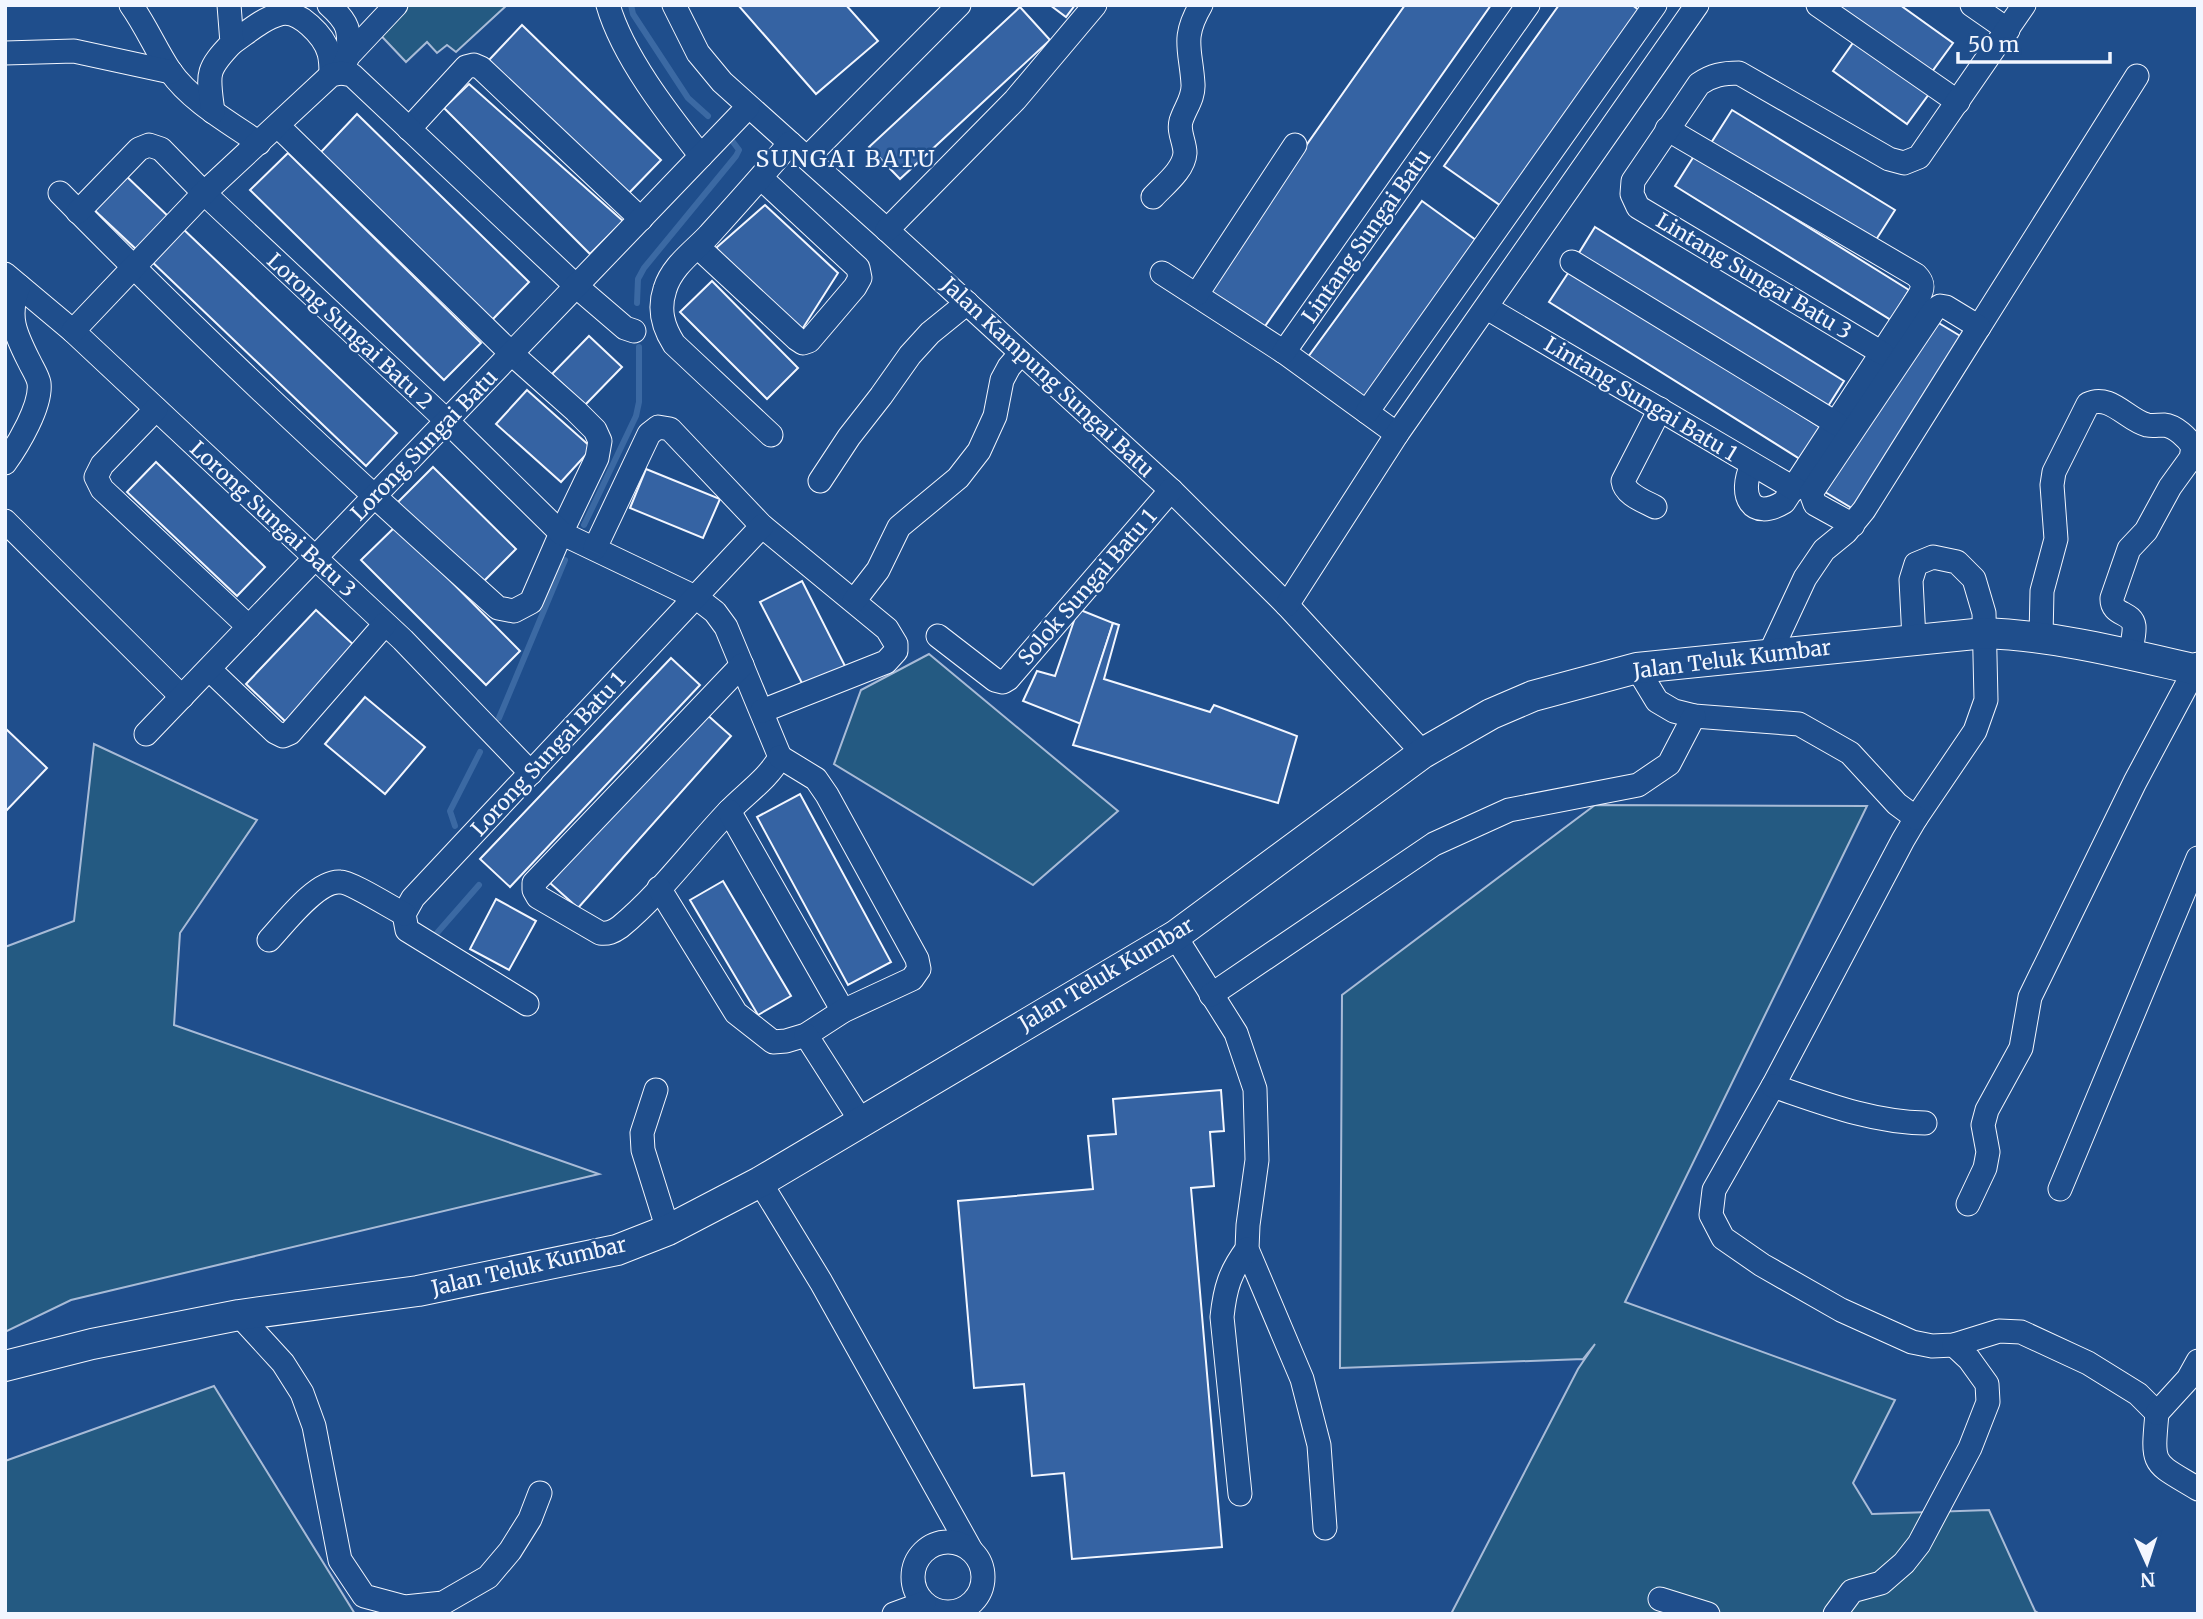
<svg xmlns="http://www.w3.org/2000/svg" width="2203" height="1619" font-family="Merriweather,serif">
	<style>
		.green { fill: #245a82; stroke: #a8bbd7; stroke-width: 2 }
		.lines { fill: none; stroke-linecap: round; stroke-linejoin: round }
		.stream { stroke: #3b69a3; stroke-width: 6 }
		.building { fill: #3563a3; stroke: #f2f6ff; stroke-width: 2 }
		.minor-casing { stroke: #f2f6ff; stroke-width: 25 }
		.major-casing { stroke: #f2f6ff; stroke-width: 32 }
		.minor { stroke: #1f4e8c; stroke-width: 23 }
		.major { stroke: #1f4e8c; stroke-width: 30 }
		.labels { text-anchor: middle; dominant-baseline: central; stroke-width: 5; stroke-linejoin: round; paint-order: stroke }
		.street-label { font-size: 21px; fill: #f2f6ff; stroke: #1f4e8c }
		.neighbourhood-label { font-size: 23px; letter-spacing: 2px; fill: #f2f6ff; stroke: #1f4e8c }
	</style>
	<rect width="100%" height="100%" fill="#1f4e8c"/>
	<g class="green">
		<polygon points="396,5 507,5 456,52 447,45 437,53 427,42 406,62 371,25"/>
		<polygon points="929,654 1118,811 1033,885 834,764 861,690"/>
		<polygon points="94,744 257,820 180,933 174,1025 599,1174 71,1300 5,1332 5,947 74,921"/>
		<polygon points="1595,805 1867,806 1625,1302 1895,1400 1853,1483 1872,1514 1989,1510 2035,1611 2040,1614 1451,1614 1578,1369 1595,1344 1583,1359 1340,1368 1342,995"/>
		<polygon points="214,1386 355,1614 5,1614 5,1461"/>
	</g>
	<g class="lines">
		<g class="stream">
			<polyline points="631,5 633,14 688,98 708,116"/>
			<polyline points="637,303 638,279 644,268 736,156 739,150 730,138"/>
			<polyline points="584,525 636,416 639,402 639,347"/>
			<polyline points="499,718 565,560"/>
			<polyline points="455,826 450,811 480,752"/>
			<polyline points="437,933 479,885"/>
		</g>
	</g>
	<g class="building">
		<polygon points="738,5 846,5 878,41 816,94"/>
		<polygon points="1050,5 1075,5 1066,17"/>
		<polygon points="1405,5 1491,5 1263,329 1205,289"/>
		<polygon points="1559,5 1632,5 1643,13 1504,208 1444,166"/>
		<polygon points="1837,5 1900,5 1953,43 1931,73"/>
		<polygon points="1020,7 1050,40 900,179 869,147"/>
		<polygon points="522,25 661,160 627,195 489,60"/>
		<polygon points="1855,40 1929,94 1907,124 1833,71"/>
		<polygon points="469,84 623,221 590,254 444,108"/>
		<polygon points="1732,110 1895,210 1874,243 1711,143"/>
		<polygon points="357,114 529,282 492,320 321,152"/>
		<polygon points="288,153 481,343 444,380 250,190"/>
		<polygon points="1694,156 1909,290 1891,320 1675,186"/>
		<polygon points="123,173 170,218 138,251 91,207"/>
		<polygon points="1422,201 1480,243 1367,399 1308,357"/>
		<polygon points="765,205 838,273 801,331 716,248"/>
		<polygon points="180,226 397,433 366,466 148,258"/>
		<polygon points="1595,227 1844,381 1825,411 1577,256"/>
		<polygon points="1570,270 1820,427 1800,459 1549,302"/>
		<polygon points="712,281 798,368 767,399 680,312"/>
		<polygon points="1932,319 1962,337 1855,510 1825,492"/>
		<polygon points="589,336 622,367 585,405 552,374"/>
		<polygon points="527,390 592,448 561,482 496,424"/>
		<polygon points="156,462 265,567 237,596 127,492"/>
		<polygon points="433,467 516,549 477,588 394,506"/>
		<polygon points="646,469 720,499 703,538 630,508"/>
		<polygon points="396,526 520,651 486,685 361,560"/>
		<polygon points="802,581 846,668 805,689 760,602"/>
		<polygon points="1078,609 1113,623 1081,724 1023,701 1037,671 1055,676"/>
		<polygon points="316,610 357,648 287,723 246,684"/>
		<polygon points="1113,623 1119,625 1104,679 1210,712 1214,705 1297,736 1278,803 1073,745"/>
		<polygon points="671,658 700,685 510,887 480,859"/>
		<polygon points="365,697 425,747 385,794 325,744"/>
		<polygon points="704,712 731,736 578,908 550,883"/>
		<polygon points="5,728 47,768 5,812"/>
		<polygon points="800,794 891,962 848,985 757,817"/>
		<polygon points="723,881 791,996 758,1015 690,900"/>
		<polygon points="496,899 536,921 509,970 470,949"/>
		<polygon points="1221,1090 1224,1131 1210,1132 1214,1186 1191,1188 1222,1547 1072,1559 1064,1473 1032,1476 1024,1384 974,1388 958,1201 1093,1189 1088,1136 1116,1134 1113,1099"/>
	</g>
	<g class="lines">
		<g class="minor-casing">
			<g id="minor">
				<path d="M131,5C146,26 156,50 170,71C192,102 229,122 259,143"/>
				<path d="M329,5C349,23 350,30 348,56"/>
				<path d="M608,5C623,57 668,114 701,156"/>
				<polyline points="674,5 698,53 722,82 887,230 1171,490 1287,605 1423,753"/>
				<polyline points="1818,5 1958,102"/>
				<polyline points="1972,5 2008,30"/>
				<path d="M232,43C247,33 262,19 280,14C299,9 324,36 329,53C331,60 331,68 331,75"/>
				<polyline points="5,53 74,51 171,72"/>
				<polyline points="341,73 348,56 396,5"/>
				<path d="M213,112C208,74 205,71 232,43L229,5"/>
				<polyline points="409,129 466,67 474,65 481,68 641,219"/>
				<path d="M1667,129L1916,275C1923,282 1924,287 1919,296L1784,502C1751,522 1738,495 1752,465"/>
				<polyline points="807,158 959,5"/>
				<path d="M60,193C201,337 348,474 498,608L514,611L531,602L561,533L597,458L600,441L595,430L576,411L512,354L278,126"/>
				<path d="M1153,197C1164,185 1184,170 1185,153C1185,142 1178,132 1181,121C1185,108 1194,98 1193,84C1191,49 1181,39 1201,5"/>
				<polyline points="78,212 139,149 149,145 161,149 204,193 447,421 561,533 697,598 715,612 726,627 780,757"/>
				<polyline points="887,230 1015,100 1095,5"/>
				<polyline points="698,247 797,339 803,343 809,341 855,287 860,278 858,268 761,178"/>
				<polyline points="1572,262 1837,424"/>
				<polyline points="1162,273 1284,352 1397,434"/>
				<polyline points="5,274 73,331 403,640 531,773"/>
				<polyline points="1197,294 1295,145"/>
				<polyline points="1487,308 1795,489"/>
				<polyline points="1979,327 2137,76"/>
				<polyline points="73,331 204,193 331,75 341,73 352,75 576,286 625,328 634,331"/>
				<polyline points="1284,352 1528,5"/>
				<path d="M1882,353L1638,207L1632,194L1633,181L1699,84C1712,75 1723,73 1739,73L1889,159L1904,163L1919,157L2024,5"/>
				<polyline points="156,409 102,465 96,477 102,489 249,627"/>
				<polyline points="1367,412 1655,5"/>
				<path d="M771,435L674,344C663,327 658,310 665,289C672,266 693,252 709,235C736,205 764,174 790,143"/>
				<path d="M5,463C18,445 42,405 39,383C38,377 33,369 30,363C16,335 6,317 19,286"/>
				<polyline points="820,481 849,437 881,396 910,355 930,333 967,303"/>
				<path d="M1655,507C1644,501 1625,495 1623,481L1660,409"/>
				<polyline points="5,521 182,697"/>
				<polyline points="595,548 649,434 658,427 670,429 762,526 887,629 896,644 896,651 886,662 762,711"/>
				<polyline points="854,601 878,570 899,527 958,478 979,451 995,416 1002,380 1009,367 1021,353"/>
				<polyline points="1287,605 1397,434 1697,5"/>
				<polyline points="938,636 995,680 1003,682 1008,679 1171,490"/>
				<path d="M2041,637L2042,591L2056,539L2052,485L2054,472L2088,404C2110,393 2127,420 2147,425C2153,426 2158,425 2164,425C2175,426 2188,438 2193,447L2191,458L2170,487L2146,531L2129,549L2112,598C2111,616 2132,611 2134,626C2135,635 2131,646 2130,655"/>
				<path d="M1914,639L1911,580L1916,564L1933,557L1957,562L1974,579L1984,613L1986,700L1975,731L1916,818L1903,840L1773,1086L1714,1190L1711,1215L1723,1238L1762,1265L1841,1310L1912,1342L1932,1346L1954,1345L1999,1331L2021,1332L2088,1363L2138,1394L2157,1413C2152,1468 2152,1461 2198,1489"/>
				<polyline points="1770,653 1805,578 1824,550 1846,532 1864,510 1979,327 1946,307 1940,306 1934,310 1811,493 1815,504 1853,525"/>
				<path d="M742,665L534,883V890L538,897L600,933C608,934 613,932 620,927C660,894 692,850 728,812C745,794 768,779 780,757"/>
				<polyline points="1637,668 1657,701 1674,711 1694,716 1799,724 1850,753 1897,804 1916,818"/>
				<polyline points="209,669 275,732 283,736 290,733 385,624"/>
				<polyline points="146,734 748,107"/>
				<polyline points="729,811 843,1011"/>
				<polyline points="659,888 736,1013 773,1042 786,1041 806,1035 843,1011 912,979 919,969 917,959 827,795 816,779 780,757"/>
				<polyline points="404,914 413,898 762,526"/>
				<polyline points="404,914 407,930 527,1004"/>
				<polyline points="1175,936 1236,1033 1255,1089 1257,1160 1248,1225 1247,1249 1302,1379 1319,1445 1325,1528"/>
				<path d="M269,940C284,924 317,880 340,882C351,882 392,908 404,914"/>
				<polyline points="1211,995 1434,844 1509,810 1638,785 1669,764 1694,716"/>
				<polyline points="806,1035 861,1121"/>
				<path d="M1773,1086C1823,1103 1871,1122 1925,1123"/>
				<polyline points="656,1090 642,1133 643,1150 668,1230"/>
				<polyline points="760,1182 821,1282 971,1550"/>
				<polyline points="2060,1189 2198,858"/>
				<polyline points="1968,1204 1985,1168 1988,1152 1983,1125 1987,1110 2021,1048 2030,997 2135,782 2198,664"/>
				<polyline points="239,1315 283,1363 302,1393 314,1426 340,1560 364,1596 405,1607 443,1603 488,1577 510,1551 530,1519 540,1493"/>
				<polyline points="2157,1413 2188,1379 2198,1361"/>
				<path d="M1240,1494L1222,1317C1225,1288 1230,1272 1247,1249"/>
				<circle cx="948" cy="1577" r="35"/>
				<polyline points="1660,1599 1708,1614"/>
				<polyline points="894,1614 924,1603"/>
				<polyline points="1835,1614 1852,1591 1881,1583 1904,1563 1919,1544 1970,1448 1988,1402 1987,1384 1969,1359 1954,1345"/>
			</g>
		</g>
		<g class="major-casing">
			<path id="major" d="M5,1366L92,1344L239,1315L418,1291L617,1250L668,1230L760,1182L1175,936L1423,753L1491,714L1533,696L1637,668L1985,633C2058,636 2127,654 2198,670"/>
		</g>
		<use href="#minor" class="minor"/>
		<use href="#major" class="major"/>
	</g>
	<g class="labels">
		<g class="street-label">
			<text transform="translate(1366 236) rotate(-55)">Lintang Sungai Batu</text>
			<text transform="translate(1754 276) rotate(31)">Lintang Sungai Batu 3</text>
			<text transform="translate(350 331) rotate(43)">Lorong Sungai Batu 2</text>
			<text transform="translate(1048 377) rotate(43)">Jalan Kampung Sungai Batu</text>
			<text transform="translate(1641 399) rotate(31)">Lintang Sungai Batu 1</text>
			<text transform="translate(424 445) rotate(-46)">Lorong Sungai Batu</text>
			<text transform="translate(273 519) rotate(43)">Lorong Sungai Batu 3</text>
			<text transform="translate(1087 587) rotate(-49)">Solok Sungai Batu 1</text>
			<text transform="translate(1732 659) rotate(-7)">Jalan Teluk Kumbar</text>
			<text transform="translate(548 754) rotate(-47)">Lorong Sungai Batu 1</text>
			<text transform="translate(1106 974) rotate(-31)">Jalan Teluk Kumbar</text>
			<text transform="translate(529 1266) rotate(-13)">Jalan Teluk Kumbar</text>
		</g>
		<g class="neighbourhood-label">
			<text x="846" y="158">SUNGAI BATU</text>
		</g>
	</g>
	<rect width="2203" height="1619" fill="none" stroke="#f2f6ff" stroke-width="14"/>
	<g transform="translate(2147 1563) rotate(177)" stroke="#1f4e8c" stroke-width="5" paint-order="stroke">
	<path d="M0-5L12 26L0 18L-12 26Z" fill="#f2f6ff"/>
	<text y="-10" font-size="19" font-weight="bold" text-anchor="middle" fill="#f2f6ff">N</text>
	</g>
	<path d="M1958 52v10h152v-10" fill="none" stroke="#f2f6ff" stroke-width="3.5"/>
	<text x="1968" y="52" font-size="21" fill="#f2f6ff" stroke="#1f4e8c" stroke-width="5" paint-order="stroke">50 m</text>
</svg>
